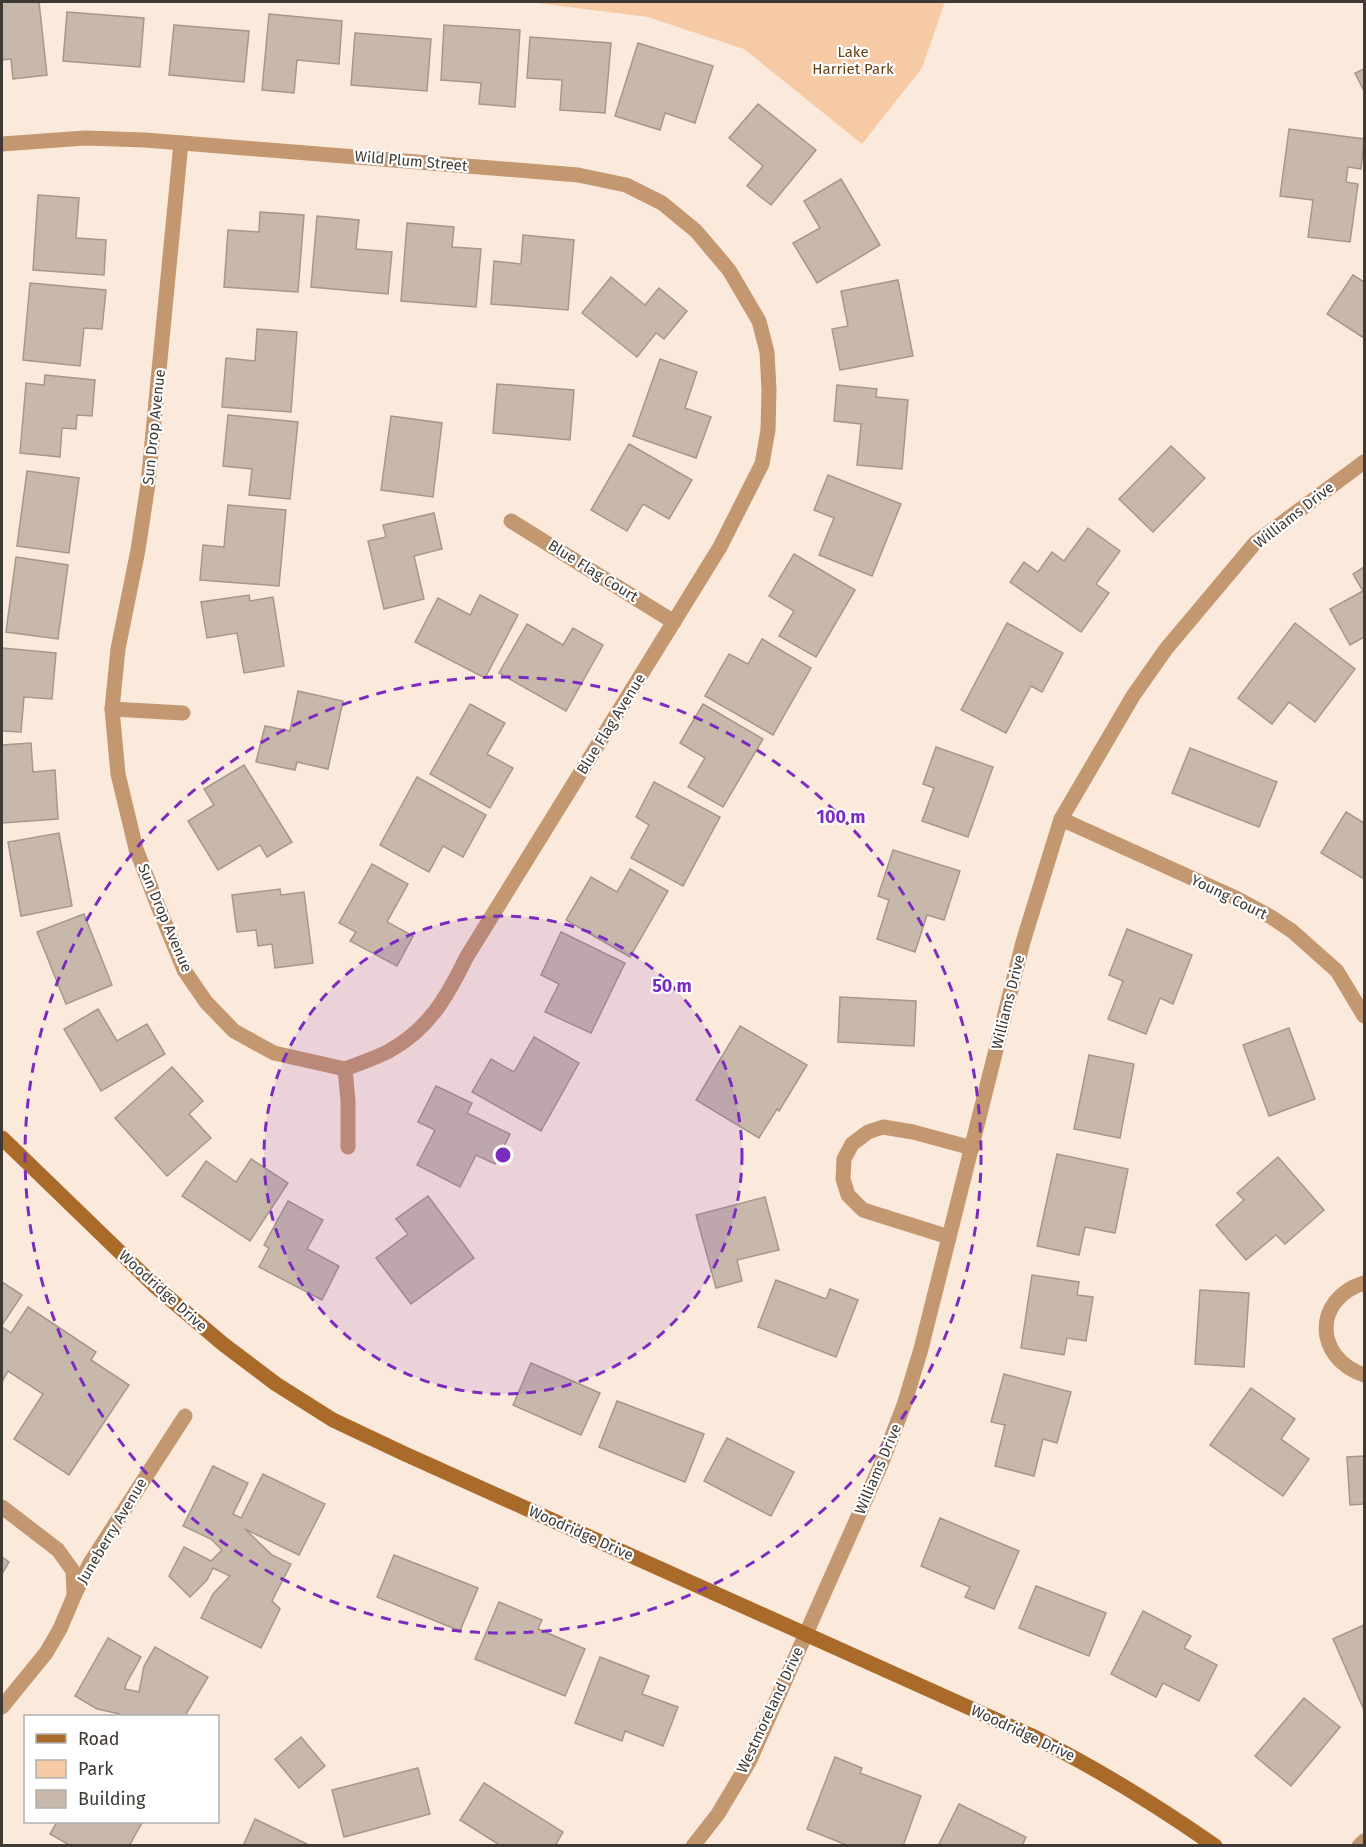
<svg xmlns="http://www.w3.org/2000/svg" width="1366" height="1847" font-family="'Fira Sans',sans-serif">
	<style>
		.green { fill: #f5caa5 }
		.building { fill: #c8b8ab; stroke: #a6978a; stroke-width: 1.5 }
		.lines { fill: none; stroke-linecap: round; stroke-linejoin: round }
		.lane { stroke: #c39770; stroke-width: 15 }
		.street { stroke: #c39770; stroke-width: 15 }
		.secondary { stroke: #aa6b2a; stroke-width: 15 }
		.ring { fill: none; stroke: #7b2cbf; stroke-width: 3; stroke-dasharray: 10 8 }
		.labels { text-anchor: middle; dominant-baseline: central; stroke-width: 4.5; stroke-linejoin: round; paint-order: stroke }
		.park-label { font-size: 15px; fill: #693f13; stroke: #fff }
		.street-label { font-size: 15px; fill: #3f3933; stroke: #fff }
		.centre { fill: #7b2cbf; stroke: #fff; stroke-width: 3 }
		.ring-label { font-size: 18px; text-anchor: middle; font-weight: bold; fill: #7b2cbf; stroke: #fff; stroke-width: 4.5; stroke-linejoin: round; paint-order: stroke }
	</style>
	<rect width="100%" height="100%" fill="#fbeadc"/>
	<polygon class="green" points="529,2 945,2 922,68 862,144 744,49 648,17"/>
	<g class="building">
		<polygon points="2,2 39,2 47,75 13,79 11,59 2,60"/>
		<polygon points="67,12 144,18 140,67 63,61"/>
		<polygon points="269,14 342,21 339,64 297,60 294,93 262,90"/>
		<polygon points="174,25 249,31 244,82 169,75"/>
		<polygon points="444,25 520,30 515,107 479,104 481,83 441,80"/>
		<polygon points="355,33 431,39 427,91 351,85"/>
		<polygon points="530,37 611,43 605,113 560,110 562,80 527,78"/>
		<polygon points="638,43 713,66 695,123 665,113 660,130 615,116"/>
		<polygon points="1364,69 1364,91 1355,73"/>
		<polygon points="758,104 816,150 771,205 747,186 763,166 729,138"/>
		<polygon points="1289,129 1364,139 1361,169 1348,167 1346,182 1358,184 1350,242 1308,237 1313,200 1280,196"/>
		<polygon points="841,179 880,245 817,283 793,243 820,228 804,201"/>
		<polygon points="38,195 79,198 76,238 106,240 104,275 33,270"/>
		<polygon points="260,212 304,215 298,292 224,287 228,230 259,232"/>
		<polygon points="317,216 359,220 356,249 392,252 388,294 311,287"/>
		<polygon points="407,223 454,227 452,247 481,249 476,307 401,301"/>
		<polygon points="523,235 574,240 568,310 491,304 494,261 521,264"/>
		<polygon points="1353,275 1364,282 1364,338 1327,314"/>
		<polygon points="611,277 645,305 659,288 687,311 664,339 656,333 637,357 582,313"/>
		<polygon points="898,280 913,356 840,370 832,329 848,326 841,291"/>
		<polygon points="30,283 106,290 102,329 84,328 80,366 23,360"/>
		<polygon points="257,329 297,332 291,412 222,407 226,358 255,361"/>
		<polygon points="660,359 697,372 685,408 711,417 696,458 633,436"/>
		<polygon points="45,375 95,380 92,416 77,415 76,429 62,428 60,457 20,453 26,383 44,385"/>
		<polygon points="497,384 574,390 570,440 493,433"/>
		<polygon points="837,385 877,389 876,397 908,400 902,469 857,465 861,424 834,421"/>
		<polygon points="228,415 298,422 290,499 249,495 252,469 223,466"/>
		<polygon points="391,416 442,423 433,497 381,490"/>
		<polygon points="629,444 692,480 669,519 643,504 627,531 591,510"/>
		<polygon points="1171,446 1205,478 1153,532 1119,499"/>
		<polygon points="27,471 79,478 69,553 17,546"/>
		<polygon points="828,475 901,504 872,576 819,555 834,518 814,510"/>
		<polygon points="228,505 286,510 279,586 200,580 203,545 224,547"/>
		<polygon points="434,513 442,549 414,556 424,599 384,609 368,541 386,537 383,525"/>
		<polygon points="1088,528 1120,551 1096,584 1109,593 1081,632 1010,582 1024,562 1038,572 1052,552 1064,561"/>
		<polygon points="794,554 855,590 816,657 779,636 794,611 769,596"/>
		<polygon points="16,557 68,565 58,639 6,632"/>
		<polygon points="1364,567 1364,637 1350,645 1330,609 1363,591 1353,574"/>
		<polygon points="249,595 250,601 273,597 284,666 244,673 237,633 207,638 201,602"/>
		<polygon points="480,595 518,615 485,678 415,642 438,598 470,615"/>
		<polygon points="1007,623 1063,653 1042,692 1031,686 1006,733 961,710"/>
		<polygon points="1295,623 1355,669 1315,722 1289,702 1272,724 1238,698"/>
		<polygon points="527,624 563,645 573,628 603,645 566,711 499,673"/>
		<polygon points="762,639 811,668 773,735 705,696 729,654 748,664"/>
		<polygon points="2,648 56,653 52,699 24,697 21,732 2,731"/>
		<polygon points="298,691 343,701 328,769 297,762 295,770 256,762 265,726 290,731"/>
		<polygon points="470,704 505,723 487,754 513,768 490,808 430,774"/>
		<polygon points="703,704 763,739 723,807 688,787 705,758 680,743"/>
		<polygon points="31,743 33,772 55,770 58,819 2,823 2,745"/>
		<polygon points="936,747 993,767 968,837 922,821 934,788 923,784"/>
		<polygon points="1190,748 1277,782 1259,827 1172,793"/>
		<polygon points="244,765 292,842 267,857 260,845 218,870 188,821 214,805 204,789"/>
		<polygon points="417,777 486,815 463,857 443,846 429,872 380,845"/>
		<polygon points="654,782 720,817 683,886 631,858 649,825 636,817"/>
		<polygon points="1346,812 1364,823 1364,879 1321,853"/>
		<polygon points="59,833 72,906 21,916 8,842"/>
		<polygon points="893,850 960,871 944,920 927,915 915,952 877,939 889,900 878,896"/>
		<polygon points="372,864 408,884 387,922 413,936 397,966 350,941 356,932 339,923"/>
		<polygon points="630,869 668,891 630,957 566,920 591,877 617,892"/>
		<polygon points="280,889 281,895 304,892 313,963 275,968 272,944 258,946 256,930 237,932 232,895"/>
		<polygon points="84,914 112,985 66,1004 37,932"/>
		<polygon points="1127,929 1192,955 1173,1004 1160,998 1146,1034 1108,1019 1123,981 1109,975"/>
		<polygon points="561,932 625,963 591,1033 545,1012 559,984 541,975"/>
		<polygon points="840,997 916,1001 914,1046 838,1042"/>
		<polygon points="98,1009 117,1041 147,1024 165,1054 101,1091 64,1029"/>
		<polygon points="740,1026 807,1065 779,1111 777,1109 759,1138 696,1100"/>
		<polygon points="1289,1028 1315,1099 1269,1116 1243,1045"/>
		<polygon points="534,1037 579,1063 541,1131 472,1092 491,1059 514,1072"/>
		<polygon points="1089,1055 1134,1064 1120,1138 1074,1129"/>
		<polygon points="172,1067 203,1101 189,1114 211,1138 167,1176 115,1118"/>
		<polygon points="436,1086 472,1103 467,1113 510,1134 495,1164 476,1155 460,1187 417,1165 435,1130 418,1122"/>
		<polygon points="1057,1154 1128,1169 1115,1233 1085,1227 1079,1255 1037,1246"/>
		<polygon points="1278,1157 1324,1210 1285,1244 1276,1235 1246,1260 1216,1225 1244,1200 1237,1193"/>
		<polygon points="251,1159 288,1183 250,1241 182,1196 206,1161 236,1182"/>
		<polygon points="428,1196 474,1258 411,1304 376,1258 408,1234 396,1219"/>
		<polygon points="765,1197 779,1250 737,1260 742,1281 716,1288 696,1215"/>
		<polygon points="288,1201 323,1220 307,1249 339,1266 322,1300 259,1267 269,1248 264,1245"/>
		<polygon points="1032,1275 1079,1282 1077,1295 1093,1297 1086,1341 1067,1338 1064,1355 1021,1348"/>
		<polygon points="776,1280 826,1299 830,1289 858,1300 836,1357 758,1327"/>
		<polygon points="2,1282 22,1295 2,1325"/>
		<polygon points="1200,1290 1249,1293 1244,1367 1195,1364"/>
		<polygon points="28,1307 96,1352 91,1360 129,1385 69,1475 14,1439 43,1394 8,1371 2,1382 2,1327 11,1333"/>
		<polygon points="531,1363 600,1393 581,1435 513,1405"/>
		<polygon points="1004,1374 1071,1392 1057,1443 1043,1439 1034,1476 995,1466 1005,1425 991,1422"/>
		<polygon points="1251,1388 1295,1419 1281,1439 1309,1459 1283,1496 1210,1445"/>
		<polygon points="617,1401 704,1434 685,1482 599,1447"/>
		<polygon points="727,1438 794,1472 771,1516 704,1481"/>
		<polygon points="1364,1456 1364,1504 1350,1505 1347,1457"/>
		<polygon points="213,1466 248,1483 233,1514 241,1518 263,1474 325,1504 299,1555 245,1529 272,1555 291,1564 272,1601 280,1609 261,1648 201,1618 213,1594 230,1576 213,1568 207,1580 190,1597 169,1576 184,1547 211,1561 222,1550 211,1539 183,1526"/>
		<polygon points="940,1518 1019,1551 994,1609 965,1597 970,1587 921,1566"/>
		<polygon points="394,1555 478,1588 460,1631 377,1597"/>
		<polygon points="2,1557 9,1562 2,1574"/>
		<polygon points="1036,1586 1106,1613 1089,1656 1019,1628"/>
		<polygon points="499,1602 542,1620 538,1629 585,1649 565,1696 475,1659"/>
		<polygon points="1143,1611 1191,1636 1184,1648 1217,1665 1199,1701 1163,1683 1156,1697 1111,1674"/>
		<polygon points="1364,1625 1364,1710 1333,1639"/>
		<polygon points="108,1638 141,1657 126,1684 125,1689 139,1692 144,1666 155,1647 208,1677 185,1716 118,1716 120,1714 97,1709 75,1696"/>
		<polygon points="600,1657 649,1676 642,1694 678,1707 663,1746 625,1731 622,1741 575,1723"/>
		<polygon points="1304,1698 1340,1727 1291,1786 1255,1756"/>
		<polygon points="301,1737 325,1766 299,1788 275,1759"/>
		<polygon points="835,1757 862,1768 860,1773 921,1796 903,1846 849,1846 807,1829"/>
		<polygon points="418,1768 430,1814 344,1837 332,1790"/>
		<polygon points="484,1783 563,1832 555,1846 501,1846 460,1820"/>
		<polygon points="959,1804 1026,1837 1022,1846 938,1846"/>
		<polygon points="255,1819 311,1846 243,1846"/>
		<polygon points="57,1822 139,1822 142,1823 129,1846 71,1846 50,1834"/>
	</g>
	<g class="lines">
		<polyline class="lane" points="949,1237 863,1210 848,1195 843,1179 844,1159 852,1144 868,1132 883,1127 913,1132 972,1148"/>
		<g class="street">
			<polyline points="181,143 148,484 138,550 118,649 112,709 118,774 136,849 158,906 184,970 206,1002 234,1031 274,1053 345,1069"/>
			<path d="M2,144L85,138L145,140L578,175L626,185L662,203L696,231L729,270L759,321L767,352L769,390L768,430L762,464L720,547L466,958C447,997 429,1029 389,1051C376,1058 360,1063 345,1069"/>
			<polyline points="511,521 674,622"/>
			<polyline points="112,709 183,713"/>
			<polyline points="1061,819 1236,898 1271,917 1292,931 1337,971 1364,1016"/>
			<polyline points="345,1069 348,1101 348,1147"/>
			<path d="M1364,1283C1313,1299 1314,1358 1364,1375"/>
			<polyline points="2,1507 58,1550 73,1571 74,1593"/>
			<polyline points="2,1707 46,1653 60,1629 74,1596 90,1563 185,1416"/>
			<polyline points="693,1846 718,1814 749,1762 880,1467 904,1405 921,1349 1023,942 1061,819 1133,696 1166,649 1255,543 1364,462"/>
			<polyline points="1359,1846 1364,1841"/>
		</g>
		<path class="secondary" d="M2,1138L156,1287L223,1344L276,1384L333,1420L405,1454L1030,1735C1095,1767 1155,1804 1215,1846"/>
	</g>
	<circle cx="503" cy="1155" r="239" fill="#7b2cbf" fill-opacity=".12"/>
	<g class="ring">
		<circle cx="503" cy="1155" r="239"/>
		<circle cx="503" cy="1155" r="478"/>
	</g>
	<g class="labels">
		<g class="park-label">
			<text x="853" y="52">Lake<tspan x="853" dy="17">Harriet Park</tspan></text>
		</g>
		<g class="street-label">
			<text transform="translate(411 161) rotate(5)">Wild Plum Street</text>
			<text transform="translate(154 427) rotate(-84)">Sun Drop Avenue</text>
			<text transform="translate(1294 515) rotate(-38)">Williams Drive</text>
			<text transform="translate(593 571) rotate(32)">Blue Flag Court</text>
			<text transform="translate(611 724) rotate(-58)">Blue Flag Avenue</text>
			<text transform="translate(1229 897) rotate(26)">Young Court</text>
			<text transform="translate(165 918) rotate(67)">Sun Drop Avenue</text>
			<text transform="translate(1008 1002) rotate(-76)">Williams Drive</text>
			<text transform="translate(163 1291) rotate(42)">Woodridge Drive</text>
			<text transform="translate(878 1469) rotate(-67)">Williams Drive</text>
			<text transform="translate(112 1531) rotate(-59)">Juneberry Avenue</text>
			<text transform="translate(581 1533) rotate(24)">Woodridge Drive</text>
			<text transform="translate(770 1710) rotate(-65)">Westmoreland Drive</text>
			<text transform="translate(1023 1733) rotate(25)">Woodridge Drive</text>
		</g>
	</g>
	<circle cx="503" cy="1155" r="9" class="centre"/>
	<g class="ring-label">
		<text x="841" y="823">100 m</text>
		<text x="672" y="992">50 m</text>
	</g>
	<rect width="1366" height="1847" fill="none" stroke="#3f3933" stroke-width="6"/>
	<rect x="24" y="1715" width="195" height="108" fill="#ffffff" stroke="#b2b0ad" stroke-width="1.5"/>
	<rect x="36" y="1734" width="30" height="9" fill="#aa6b2a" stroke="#b2b0ad" stroke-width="1.5"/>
	<text x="78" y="1745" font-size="18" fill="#3f3933">Road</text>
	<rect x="36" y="1760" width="30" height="18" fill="#f5caa5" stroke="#b2b0ad" stroke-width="1.5"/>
	<text x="78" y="1775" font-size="18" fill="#3f3933">Park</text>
	<rect x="36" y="1790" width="30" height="18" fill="#c8b8ab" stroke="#b2b0ad" stroke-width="1.5"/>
	<text x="78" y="1805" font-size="18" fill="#3f3933">Building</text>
</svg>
